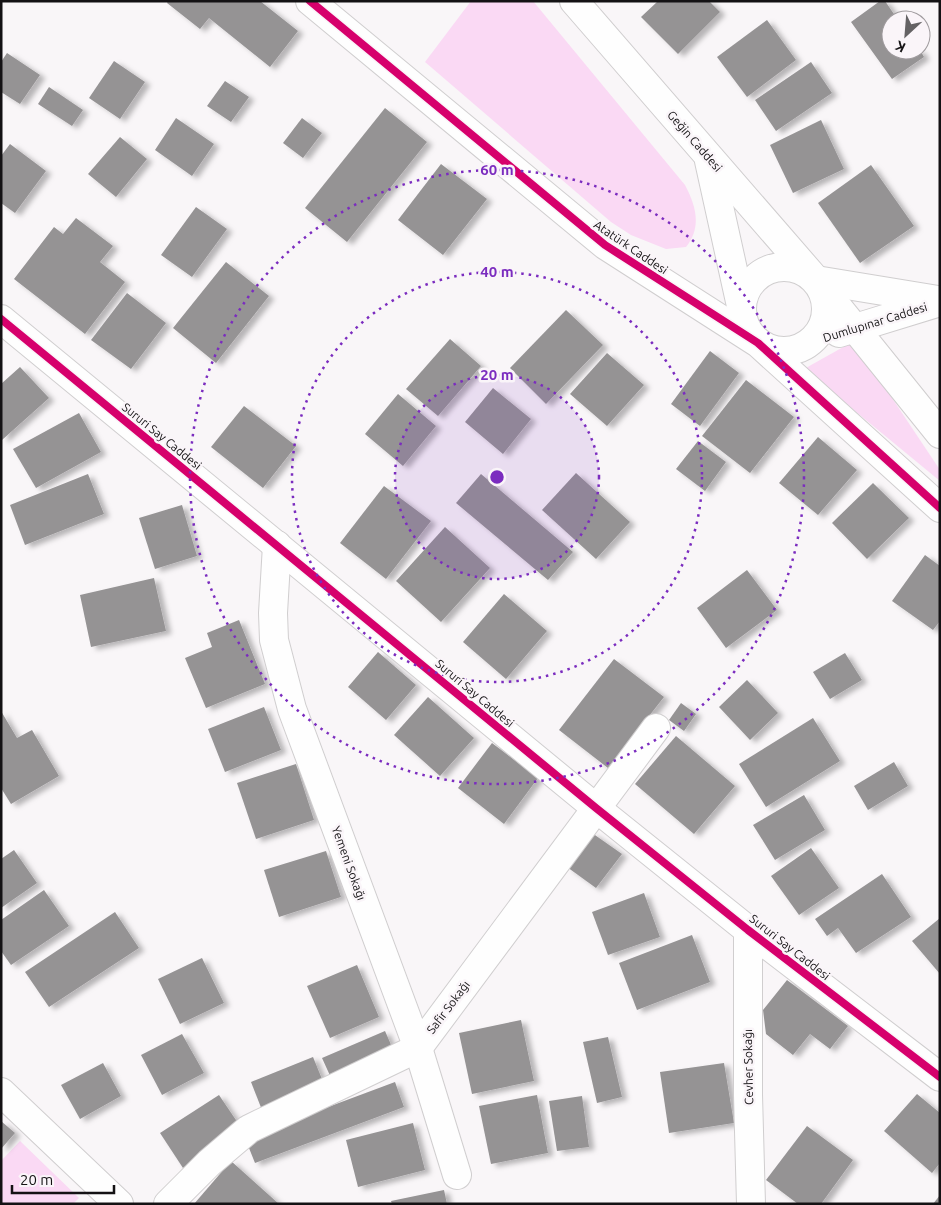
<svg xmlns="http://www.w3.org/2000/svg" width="941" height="1205" font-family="Ubuntu,sans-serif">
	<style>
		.green { fill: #fad9f4 }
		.building { fill: #959394; filter: url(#shadow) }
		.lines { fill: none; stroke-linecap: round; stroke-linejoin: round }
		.minor-casing { stroke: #d0cecf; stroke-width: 30 }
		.tertiary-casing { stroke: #d0cecf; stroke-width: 30 }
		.minor { stroke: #fefefe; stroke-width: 28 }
		.tertiary { stroke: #fefefe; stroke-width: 28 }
		.cycleway-casing { stroke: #faf5f9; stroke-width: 11 }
		.cycleway { stroke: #d6006c; stroke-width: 8 }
		.ring { fill: none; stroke: #7b2cbf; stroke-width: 2.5; stroke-dasharray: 2.5 5 }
		.labels { text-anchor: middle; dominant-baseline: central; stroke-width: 5; stroke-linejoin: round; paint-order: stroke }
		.street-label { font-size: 12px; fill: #141214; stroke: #faf5f9 }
		.centre { fill: #7b2cbf; stroke: #faf5f9; stroke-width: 2.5 }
		.ring-label { font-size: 15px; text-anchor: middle; font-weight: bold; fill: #7b2cbf; stroke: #faf5f9; stroke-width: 5; stroke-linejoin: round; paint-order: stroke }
	</style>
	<defs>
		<filter id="shadow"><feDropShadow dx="5.5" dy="3" stdDeviation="2.5" flood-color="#0004"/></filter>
	</defs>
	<rect width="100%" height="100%" fill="#f9f6f8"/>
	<g class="green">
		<path d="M471,1H533L685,185C696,206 702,227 686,247L666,249L631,235L611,222L425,62Z"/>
		<polygon points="854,341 940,470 940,481 804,369"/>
		<polygon points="20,1141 79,1198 73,1204 1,1204 1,1161"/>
	</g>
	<g class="building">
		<polygon points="168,1 260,1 298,31 270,67 209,18 200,29 167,3"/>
		<polygon points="658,1 709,1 720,12 678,54 641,17"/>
		<polygon points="880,1 885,1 898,20 891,20 891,50 920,50 924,57 892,79 851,22"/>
		<polygon points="767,20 796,60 747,97 717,57"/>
		<polygon points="7,53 40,75 20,104 1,92 1,62"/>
		<polygon points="114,61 145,82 120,119 89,98"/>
		<polygon points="811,62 832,93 776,131 755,100"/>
		<polygon points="225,81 249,97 231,122 207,106"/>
		<polygon points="49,87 83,110 72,126 38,104"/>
		<polygon points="385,108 427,142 347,242 305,208"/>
		<polygon points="176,118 214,144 192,176 155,150"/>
		<polygon points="302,118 322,133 303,158 283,143"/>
		<polygon points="821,120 844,169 793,193 770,145"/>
		<polygon points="120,137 147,159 116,197 88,174"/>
		<polygon points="10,144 46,171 15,213 1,203 1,156"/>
		<polygon points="441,164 487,199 443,255 398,220"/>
		<polygon points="871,165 914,226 860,263 818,203"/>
		<polygon points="196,207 227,229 192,277 161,255"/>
		<polygon points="76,218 113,246 100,262 125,282 85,334 14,279 54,227 63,234"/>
		<polygon points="226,262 269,296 216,363 173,328"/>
		<polygon points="127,293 166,323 131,369 91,340"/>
		<polygon points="566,310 603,345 546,404 510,368"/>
		<polygon points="450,339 481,366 438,416 406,389"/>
		<polygon points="710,351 739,373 700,426 671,404"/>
		<polygon points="607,353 644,385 607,426 570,394"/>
		<polygon points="20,367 49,398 2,440 1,384"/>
		<polygon points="746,380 794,417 750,473 702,436"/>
		<polygon points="493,388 531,419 503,454 465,422"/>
		<polygon points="398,394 436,426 403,466 365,434"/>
		<polygon points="244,406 296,446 263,488 211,447"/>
		<polygon points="79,413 101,452 36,488 13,449"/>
		<polygon points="818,437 857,470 818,515 779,483"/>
		<polygon points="698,441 726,462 705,491 676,469"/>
		<polygon points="576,473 630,522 596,559 542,510"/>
		<polygon points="88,474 104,514 25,545 10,505"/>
		<polygon points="481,474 573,552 548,580 456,503"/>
		<polygon points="873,483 909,518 867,559 832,523"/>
		<polygon points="384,486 431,521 386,579 340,543"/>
		<polygon points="182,505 197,556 155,569 139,518"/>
		<polygon points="445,527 490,568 441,622 396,581"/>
		<polygon points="925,555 940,566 940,621 933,630 892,601"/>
		<polygon points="747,570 777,610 726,648 697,608"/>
		<polygon points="154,578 166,631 91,647 80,595"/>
		<polygon points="504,594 547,631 506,679 463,642"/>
		<polygon points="239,620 265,684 206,708 185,658 212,647 207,633"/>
		<polygon points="378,652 416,685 386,720 348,687"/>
		<polygon points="845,653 862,680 830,699 813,672"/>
		<polygon points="614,659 664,697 608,768 559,730"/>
		<polygon points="747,680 778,713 750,740 719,707"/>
		<polygon points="428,697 474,738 440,776 394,735"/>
		<polygon points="681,703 696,714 684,731 669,720"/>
		<polygon points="264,707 281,750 225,772 208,729"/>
		<polygon points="1,711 17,738 32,730 59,776 11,804 1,788"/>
		<polygon points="813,718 840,761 766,807 739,764"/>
		<polygon points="676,736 735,786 694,834 635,784"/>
		<polygon points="492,743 538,778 504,824 458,788"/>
		<polygon points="894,762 908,786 868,810 854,786"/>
		<polygon points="296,764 314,820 256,839 237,783"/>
		<polygon points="804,795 825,830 775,860 753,825"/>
		<polygon points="592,833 622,854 596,888 567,867"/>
		<polygon points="811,848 839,888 799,915 771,876"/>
		<polygon points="14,850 37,883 1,908 1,859"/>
		<polygon points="326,851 341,897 279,917 264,870"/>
		<polygon points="882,874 911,917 856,953 838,928 827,936 815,919"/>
		<polygon points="44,890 69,926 11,965 1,951 1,920"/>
		<polygon points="644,893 660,937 608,955 592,912"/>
		<polygon points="115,912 139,948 49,1007 25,972"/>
		<polygon points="940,918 940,974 912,941"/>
		<polygon points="692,935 710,982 637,1010 619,963"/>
		<polygon points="202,958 224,1003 180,1024 158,979"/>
		<polygon points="357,965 379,1017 330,1038 307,986"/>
		<polygon points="787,980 848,1026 830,1049 810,1034 793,1055 766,1034 763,1010"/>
		<polygon points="521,1020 534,1081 472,1094 459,1033"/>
		<polygon points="385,1031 395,1054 332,1080 322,1058"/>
		<polygon points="182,1034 204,1073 162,1095 141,1055"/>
		<polygon points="608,1037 622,1097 597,1103 583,1042"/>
		<polygon points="313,1057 324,1084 262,1110 251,1082"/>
		<polygon points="103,1063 121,1096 80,1119 61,1085"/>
		<polygon points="724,1063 734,1123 669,1133 660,1072"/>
		<polygon points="395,1082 404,1107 255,1163 245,1138"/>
		<polygon points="917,1094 940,1113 940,1163 932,1173 884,1131"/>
		<polygon points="219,1095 242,1129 183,1168 160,1133"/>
		<polygon points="537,1095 548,1153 491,1164 479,1106"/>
		<polygon points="582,1096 589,1147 557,1151 549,1101"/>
		<polygon points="1,1121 15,1133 1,1149"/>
		<polygon points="413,1123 425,1170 358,1187 346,1140"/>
		<polygon points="807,1126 853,1160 821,1204 798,1204 766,1180"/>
		<polygon points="231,1161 279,1204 194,1204"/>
		<polygon points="444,1190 447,1204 392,1204 391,1201"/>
		<polygon points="940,1195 940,1204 933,1204"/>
	</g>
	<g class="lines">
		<g class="minor-casing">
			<g id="minor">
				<polyline points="277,545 273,613 274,640 292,709 418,1048 457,1175"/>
				<polyline points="748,930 748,1095 751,1204"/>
				<polyline points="168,1204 209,1163 249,1129 418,1048 656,728"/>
			</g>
		</g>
		<g class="tertiary-casing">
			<g id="tertiary">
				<polyline points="310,1 605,245 758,343 940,508"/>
				<polyline points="574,1 816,280 940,434"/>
				<polyline points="709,161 741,306"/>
				<circle cx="784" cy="309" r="42"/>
				<polyline points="816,280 938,300"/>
				<polyline points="1,319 596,808 748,930 940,1077"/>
				<polyline points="839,333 940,302"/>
				<polyline points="1,1092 119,1204"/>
			</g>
		</g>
		<use href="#minor" class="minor"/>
		<use href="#tertiary" class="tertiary"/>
		<g class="cycleway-casing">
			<g id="cycleway">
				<polyline points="310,1 605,245 758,343 940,508"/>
				<polyline points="1,319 596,808 748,930 940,1077"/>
			</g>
		</g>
		<use href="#cycleway" class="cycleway"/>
	</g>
	<circle cx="497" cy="477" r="102" fill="#7b2cbf" fill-opacity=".12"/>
	<g class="ring">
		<circle cx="497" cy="477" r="102"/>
		<circle cx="497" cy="477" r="205"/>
		<circle cx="497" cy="477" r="307"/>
	</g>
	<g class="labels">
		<g class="street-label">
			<text transform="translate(695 141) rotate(49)">Geğin Caddesi</text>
			<text transform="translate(631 247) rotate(34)">Atatürk Caddesi</text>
			<text transform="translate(875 322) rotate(-17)">Dumlupınar Caddesi</text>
			<text transform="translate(162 436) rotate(39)">Sururi Say Caddesi</text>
			<text transform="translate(475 693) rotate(40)">Sururi Say Caddesi</text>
			<text transform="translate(349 863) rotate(70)">Yemeni Sokağı</text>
			<text transform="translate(790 947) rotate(38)">Sururi Say Caddesi</text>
			<text transform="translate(448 1007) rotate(-53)">Safir Sokağı</text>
			<text transform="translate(748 1067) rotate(-91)">Cevher Sokağı</text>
		</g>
	</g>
	<circle cx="497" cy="477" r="8" class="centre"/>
	<g class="ring-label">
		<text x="497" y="175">60 m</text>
		<text x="497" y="277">40 m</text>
		<text x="497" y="380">20 m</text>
	</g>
	<rect width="941" height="1205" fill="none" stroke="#141214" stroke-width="5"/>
	<g transform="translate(906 35) rotate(206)"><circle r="24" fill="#faf5f9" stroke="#9e9a9d"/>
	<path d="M0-4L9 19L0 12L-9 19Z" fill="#646264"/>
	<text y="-8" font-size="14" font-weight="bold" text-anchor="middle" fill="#141214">K</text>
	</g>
	<path d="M12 1185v8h102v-8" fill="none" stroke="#141214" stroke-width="2.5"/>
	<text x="20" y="1185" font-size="15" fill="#141214" stroke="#faf5f9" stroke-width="4" paint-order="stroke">20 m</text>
</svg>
